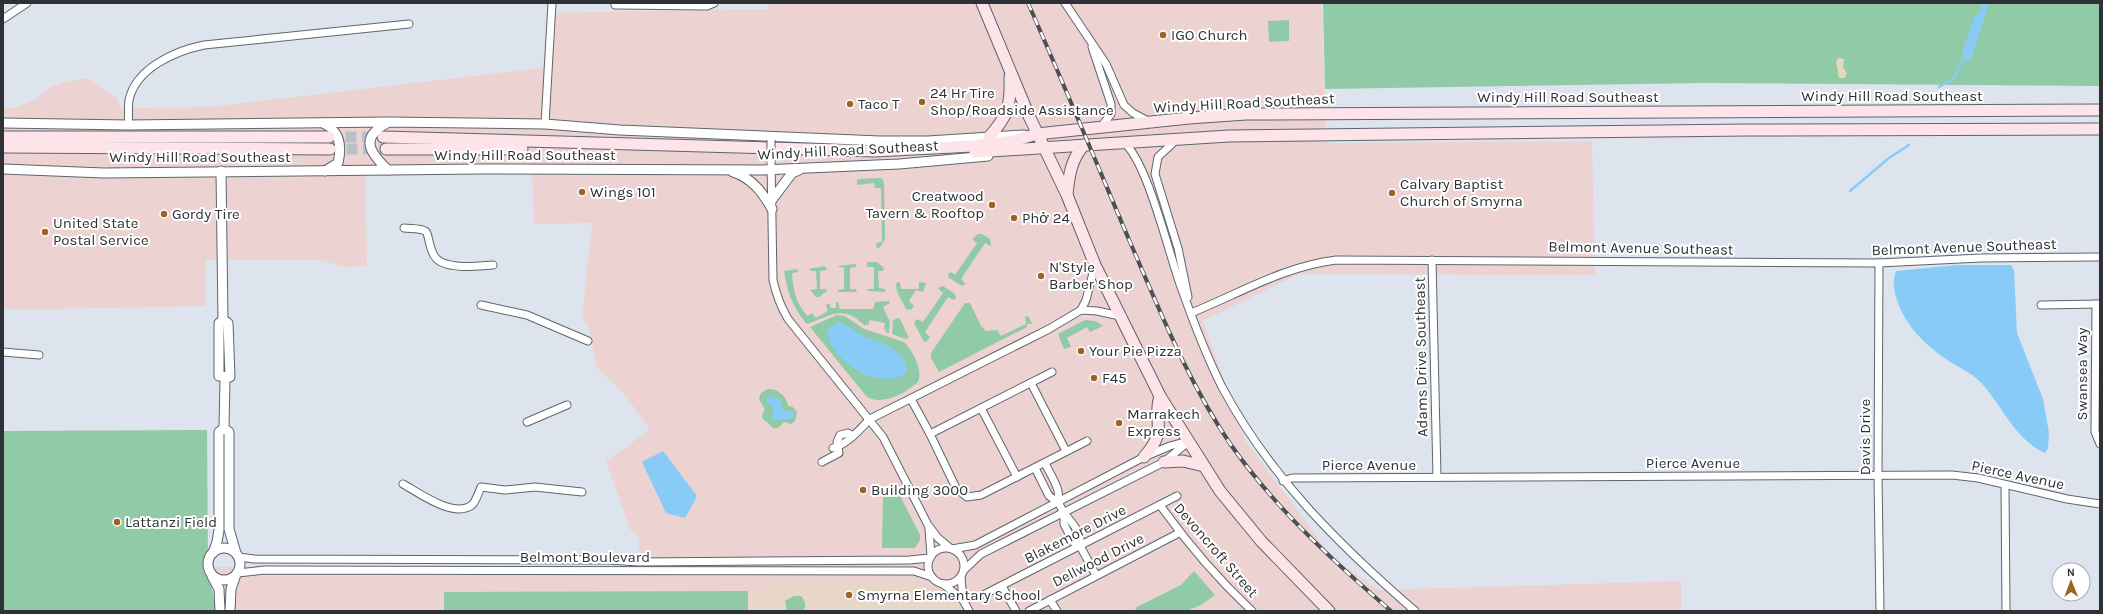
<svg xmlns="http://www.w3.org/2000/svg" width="2103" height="614" font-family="Karla,sans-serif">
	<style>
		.commercial { fill: #edd2d2 }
		.education { fill: #e8d6c6 }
		.green { fill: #91caa7 }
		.sand { fill: #e4dab5 }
		.water { fill: #88cbf6 }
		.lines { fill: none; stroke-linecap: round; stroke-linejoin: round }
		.stream { stroke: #88cbf6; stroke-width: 2.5 }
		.secondary-tunnel { stroke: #bac0c9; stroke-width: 11; stroke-dasharray: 11 5.5; stroke-linecap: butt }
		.minor-casing { stroke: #5e656d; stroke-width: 9 }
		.tertiary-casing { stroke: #5e656d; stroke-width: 11 }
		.secondary-casing { stroke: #5e656d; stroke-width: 13 }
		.minor { stroke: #fff; stroke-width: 7 }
		.tertiary { stroke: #fff; stroke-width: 9 }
		.secondary { stroke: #fce4e8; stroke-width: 11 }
		.rail-casing { stroke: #4c4f54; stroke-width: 4 }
		.rail { stroke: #fff; stroke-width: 2.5; stroke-dasharray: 8; stroke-linecap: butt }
		.minor-bridge-casing { stroke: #5e656d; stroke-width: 9; stroke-linecap: butt }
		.minor-bridge { stroke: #fff; stroke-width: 7 }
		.poi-dot { fill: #9e6324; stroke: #fff; stroke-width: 1.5 }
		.labels { text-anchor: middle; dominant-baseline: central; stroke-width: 4; stroke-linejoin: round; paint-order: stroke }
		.poi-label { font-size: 15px; fill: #2e3135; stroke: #fff; text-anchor: start }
		.street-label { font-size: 15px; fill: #2e3135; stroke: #fff }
	</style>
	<rect width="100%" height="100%" fill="#dde4ee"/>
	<polygon class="commercial" points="769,3 1322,3 1326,143 1592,141 1595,275 1299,274 1203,321 1245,440 1332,557 1378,590 1681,581 1681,611 3,611 3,431 207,430 208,567 640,567 639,539 630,529 606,461 650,430 624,393 596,367 589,327 582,318 592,223 534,224 532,163 365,165 367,266 345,267 321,260 206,260 206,306 3,310 3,108 13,108 35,100 47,89 61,83 87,78 116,97 120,108 210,107 543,68 547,13 769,9"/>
	<polygon class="education" points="911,583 963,600 969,611 748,611 748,591 764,591 764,584"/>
	<g class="green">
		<polygon points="1323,3 2100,3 2100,86 1706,83 1325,89"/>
		<polygon points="1289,20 1289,41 1269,42 1268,21"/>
		<polygon points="882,178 884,183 885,239 881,246 877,249 876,243 882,242 881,188 875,188 874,183 857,185 857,179"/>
		<polygon points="978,234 982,234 990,239 991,246 985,243 961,279 966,284 962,286 949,278 948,274 951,272 955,275 977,243 972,239"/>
		<polygon points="867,262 877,262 884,268 883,271 878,271 879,288 885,289 885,292 867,291 868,289 874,289 874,267 867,267"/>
		<polygon points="856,264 856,267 850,268 850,289 856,289 857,292 838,292 838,290 844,289 844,268 837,266"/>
		<polygon points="825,266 827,270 820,271 820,289 826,289 827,291 819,297 816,297 810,290 817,289 816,271 811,271 809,269"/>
		<path d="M796,269L799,272L792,273C793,291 796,302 807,316L812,313L816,318L828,311L826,305L829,303L831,308H836V302H838L840,309H873L875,302L889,301L890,303L883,307L890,322L889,333L885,332L886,330L884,329L885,323L870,320L868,325L866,324L865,326C843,304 832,315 807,324C793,308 787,292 784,271Z"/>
		<polygon points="898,282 900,282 901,289 919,289 919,282 926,283 923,292 916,290 909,301 914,306 911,310 906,309 897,292 896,284"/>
		<polygon points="943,286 955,294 956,298 954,300 948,297 925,332 930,337 927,341 924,342 914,323 917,319 923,322 943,293 938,288"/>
		<polygon points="965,303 970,303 981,326 986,331 997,330 1001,336 1026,324 1025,316 1029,317 1032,324 1027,324 1027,327 939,372 931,358 931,353"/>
		<path d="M837,315L845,316L864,329L904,342C913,351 923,370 918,382C906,393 882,406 867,397L810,327Z"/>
		<polygon points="898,318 900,319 909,338 905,339 892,334 893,320"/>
		<polygon points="1085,320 1095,321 1103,326 1090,332 1087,327 1067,338 1071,347 1064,349 1058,334"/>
		<path d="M768,389C778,389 786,395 788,406L793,407L797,412L795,421L791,424L784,422L778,428H773L762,418L763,412L765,410L759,399L761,393Z"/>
		<polygon points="207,430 208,567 216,611 3,611 3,431"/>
		<polygon points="895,486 920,535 920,540 915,548 882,548 883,491"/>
		<polygon points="1194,571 1215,595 1201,605 1186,611 1137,611 1135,608 1181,585"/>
		<polygon points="748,591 748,611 444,611 444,592"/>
		<path d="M794,596H801C805,600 807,606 803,611H787L785,601Z"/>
	</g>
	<polygon class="sand" points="1838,58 1844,59 1843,67 1847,73 1845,78 1839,78 1836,62"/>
	<g class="water">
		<path d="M1981,3H1989L1972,56L1969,61L1963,60V49L1975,16C1981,13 1981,9 1981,3Z"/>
		<path d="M1957,265H2011L2014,270L2017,333L2043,399L2049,433L2048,448L2045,453C2015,439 2004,409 1984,386C1975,375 1964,370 1952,363C1929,349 1905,326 1897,300C1894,290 1892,281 1896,271Z"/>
		<path d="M838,322C849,325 856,332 865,337C883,345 903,347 907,369L903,376C893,379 883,380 872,377C855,373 827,350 827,330Z"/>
		<polygon points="770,396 781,400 781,408 784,411 792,411 794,415 792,419 774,419 772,416 774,407 766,402 767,398"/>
		<polygon points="663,451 697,496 685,518 666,513 642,462"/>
	</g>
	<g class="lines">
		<g class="stream">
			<polyline points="1939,87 1954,78 1963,60"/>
			<polyline points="1850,191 1889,158 1909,145"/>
		</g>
		<g class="secondary-tunnel">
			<polyline points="329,137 383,137"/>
			<polyline points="330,149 386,149"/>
		</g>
		<g class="minor-casing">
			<g id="minor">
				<polyline points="615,3 615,5 707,6 714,3"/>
				<polyline points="1065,3 1106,64 1124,105 1133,113 1148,121"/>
				<polyline points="3,19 27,3"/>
				<polyline points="1092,47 1111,104 1111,114 1101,127"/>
				<polyline points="545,124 552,3"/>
				<path d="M128,125C129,117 128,108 129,100C136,68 175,51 204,45L409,24"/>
				<polyline points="1175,141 1158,157 1155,174 1178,248 1188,297"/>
				<path d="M1123,142C1147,159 1169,255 1181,287C1193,321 1206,355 1222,387C1270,477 1339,545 1415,611"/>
				<path d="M771,161L773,280C776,294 781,307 788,319L883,437L928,525L938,538L950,548"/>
				<path d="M404,228C410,229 420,228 425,231C430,233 428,256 441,262C456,269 477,266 493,265"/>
				<polyline points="1432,260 1437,477"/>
				<polyline points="1879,263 1878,475 1880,611"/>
				<polyline points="2096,304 2095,432 2100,444"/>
				<polyline points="481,305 527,315 588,341"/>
				<polyline points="2041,305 2100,304"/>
				<polyline points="1081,310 1086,300 1095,265"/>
				<path d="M1191,313C1238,294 1285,266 1336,260L1879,263L1981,258L2100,257"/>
				<polyline points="3,352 39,355"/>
				<polyline points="1052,372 930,434 956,488 967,497 981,495 1087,441"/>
				<polyline points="1031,383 1066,451"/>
				<polyline points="911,399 930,434"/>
				<polyline points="981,408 1017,477"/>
				<polyline points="527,422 567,405"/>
				<path d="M833,448C848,444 859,430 870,419L1049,329L1081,310L1097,311L1120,316"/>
				<polyline points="822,462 839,453 837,442 840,435 848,433 853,436"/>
				<path d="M1045,463C1049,472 1056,482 1058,491C1059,495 1058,499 1059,503C1064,519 1083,527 1080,546"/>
				<polyline points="1035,468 1049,496 1059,503"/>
				<polyline points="1283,481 1292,478 1952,475 1978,478 2067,499 2100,504"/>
				<path d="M403,484C419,493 456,520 473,504C476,500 479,492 481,487L505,490L535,487L582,492"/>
				<polyline points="2005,485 2006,611"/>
				<path d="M1160,505C1187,543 1218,579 1252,611"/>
				<polyline points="1064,512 1064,524 1073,542 1080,546 1096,575"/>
				<polyline points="929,529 931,556"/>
				<circle cx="946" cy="566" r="18"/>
				<polyline points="952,549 975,545 1144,457 1170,446 1188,441"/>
				<polyline points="239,557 254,559 608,560 639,562 909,560 930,558"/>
				<polyline points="964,570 981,554 1164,462 1188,442"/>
				<polyline points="238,573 264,570 914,571 932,577"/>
				<polyline points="961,577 963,600 969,611"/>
				<polyline points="943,584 963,600"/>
				<polyline points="1002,586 1016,611"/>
				<polyline points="985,594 1177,496"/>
				<polyline points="1050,600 1057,611"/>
				<polyline points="1029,611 1179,533"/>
			</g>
		</g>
		<g class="tertiary-casing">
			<g id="tertiary">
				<polyline points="3,123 128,125 388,122 545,124 620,130 880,141 928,141 1024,135"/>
				<path d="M323,123C340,131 342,146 338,163L325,171"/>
				<path d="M387,123C359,138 370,153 388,170"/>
				<polyline points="3,169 104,173 480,169 762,170 899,164 988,156"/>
				<polyline points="221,171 223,320"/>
				<path d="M733,172C752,178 763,193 772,209"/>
				<polyline points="771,201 792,173 799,170"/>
				<polygon points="223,320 228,323 230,377 219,376 219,323"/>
				<polyline points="225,378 224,428 229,432 229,529 236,553"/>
				<circle cx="224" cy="564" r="16"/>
				<polyline points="213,553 217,542 219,530 219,432 224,428"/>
				<polyline points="212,576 219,589 220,611"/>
				<polyline points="230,611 231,589 235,577"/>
			</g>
		</g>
		<g class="secondary-casing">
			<g id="secondary">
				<polyline points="982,3 1029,116 1067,195 1095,265 1160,396 1220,491 1261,541 1329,611"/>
				<polyline points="3,137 329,137"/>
				<polyline points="383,137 875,151 973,146 1013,141 1037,134 1189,118 1246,114 2100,110"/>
				<path d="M989,137C1008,116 1011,105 1010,77"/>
				<polyline points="3,147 330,149"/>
				<polyline points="386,149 522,149"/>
				<polyline points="975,152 1229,136 1747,130 2100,129"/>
				<path d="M1067,194C1069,176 1071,159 1084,145"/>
				<path d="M1144,457C1169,429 1152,422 1160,396"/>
				<polyline points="1164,462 1183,461 1204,466"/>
			</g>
		</g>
		<use href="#minor" class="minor"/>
		<use href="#tertiary" class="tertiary"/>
		<use href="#secondary" class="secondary"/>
		<g class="rail-casing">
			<path id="rail" d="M1028,3C1063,82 1096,162 1130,242C1160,311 1188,382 1231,445C1276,509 1332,560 1391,611"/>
		</g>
		<use href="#rail" class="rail"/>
		<g class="minor-bridge-casing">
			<polyline id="minor-bridge" points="771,140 771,161"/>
		</g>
		<use href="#minor-bridge" class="minor-bridge"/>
	</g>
	<g class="poi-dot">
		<circle cx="1163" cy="35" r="4"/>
		<circle cx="922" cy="102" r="4"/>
		<circle cx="850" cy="104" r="4"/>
		<circle cx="582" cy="192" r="4"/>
		<circle cx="1392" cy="193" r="4"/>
		<circle cx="992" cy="205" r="4"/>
		<circle cx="164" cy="214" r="4"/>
		<circle cx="1014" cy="218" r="4"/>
		<circle cx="45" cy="232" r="4"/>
		<circle cx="1041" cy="276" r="4"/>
		<circle cx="1081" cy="351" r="4"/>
		<circle cx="1094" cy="378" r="4"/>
		<circle cx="1119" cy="423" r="4"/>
		<circle cx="863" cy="490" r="4"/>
		<circle cx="117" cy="522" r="4"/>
		<circle cx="849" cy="595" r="4"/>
	</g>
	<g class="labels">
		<g class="poi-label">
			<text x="1171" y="35">IGO Church</text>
			<text x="930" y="93">24 Hr Tire<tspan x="930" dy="17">Shop/Roadside Assistance</tspan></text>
			<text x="858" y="104">Taco T</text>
			<text x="1400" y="184">Calvary Baptist<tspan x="1400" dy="17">Church of Smyrna</tspan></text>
			<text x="590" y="192">Wings 101</text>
			<text x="984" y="196" text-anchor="end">Creatwood<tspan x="984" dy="17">Tavern &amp; Rooftop</tspan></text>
			<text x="172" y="214">Gordy Tire</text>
			<text x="1022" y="218">Phở 24</text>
			<text x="53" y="223">United State<tspan x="53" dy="17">Postal Service</tspan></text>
			<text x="1049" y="267">N'Style<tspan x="1049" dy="17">Barber Shop</tspan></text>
			<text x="1089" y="351">Your Pie Pizza</text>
			<text x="1102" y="378">F45</text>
			<text x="1127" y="414">Marrakech<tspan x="1127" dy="17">Express</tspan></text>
			<text x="871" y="490">Building 3000</text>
			<text x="125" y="522">Lattanzi Field</text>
			<text x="857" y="595">Smyrna Elementary School</text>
		</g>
		<g class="street-label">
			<text x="1892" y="96">Windy Hill Road Southeast</text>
			<text x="1568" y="97">Windy Hill Road Southeast</text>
			<text transform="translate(1244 103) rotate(-3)">Windy Hill Road Southeast</text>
			<text transform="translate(848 150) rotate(-3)">Windy Hill Road Southeast</text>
			<text x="525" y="155">Windy Hill Road Southeast</text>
			<text x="200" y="157">Windy Hill Road Southeast</text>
			<text transform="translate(1964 247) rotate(-2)">Belmont Avenue Southeast</text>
			<text transform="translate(1641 248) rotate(1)">Belmont Avenue Southeast</text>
			<text transform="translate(1421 357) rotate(-91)">Adams Drive Southeast</text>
			<text transform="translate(2082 374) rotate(-90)">Swansea Way</text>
			<text transform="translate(1865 437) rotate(-90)">Davis Drive</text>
			<text x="1693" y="463">Pierce Avenue</text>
			<text x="1369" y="465">Pierce Avenue</text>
			<text transform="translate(2018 475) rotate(12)">Pierce Avenue</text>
			<text transform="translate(1075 534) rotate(-27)">Blakemore Drive</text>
			<text transform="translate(1216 550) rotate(49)">Devoncroft Street</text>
			<text x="585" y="557">Belmont Boulevard</text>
			<text transform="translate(1098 560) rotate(-27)">Dellwood Drive</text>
		</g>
	</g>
	<rect width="2103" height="614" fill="none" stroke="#2e3135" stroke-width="8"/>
	<g transform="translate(2071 582) rotate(359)"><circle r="19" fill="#ffffff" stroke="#abadae"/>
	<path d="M0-3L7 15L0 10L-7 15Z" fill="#9e6324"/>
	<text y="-6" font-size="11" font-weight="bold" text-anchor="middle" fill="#2e3135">N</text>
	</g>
</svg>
